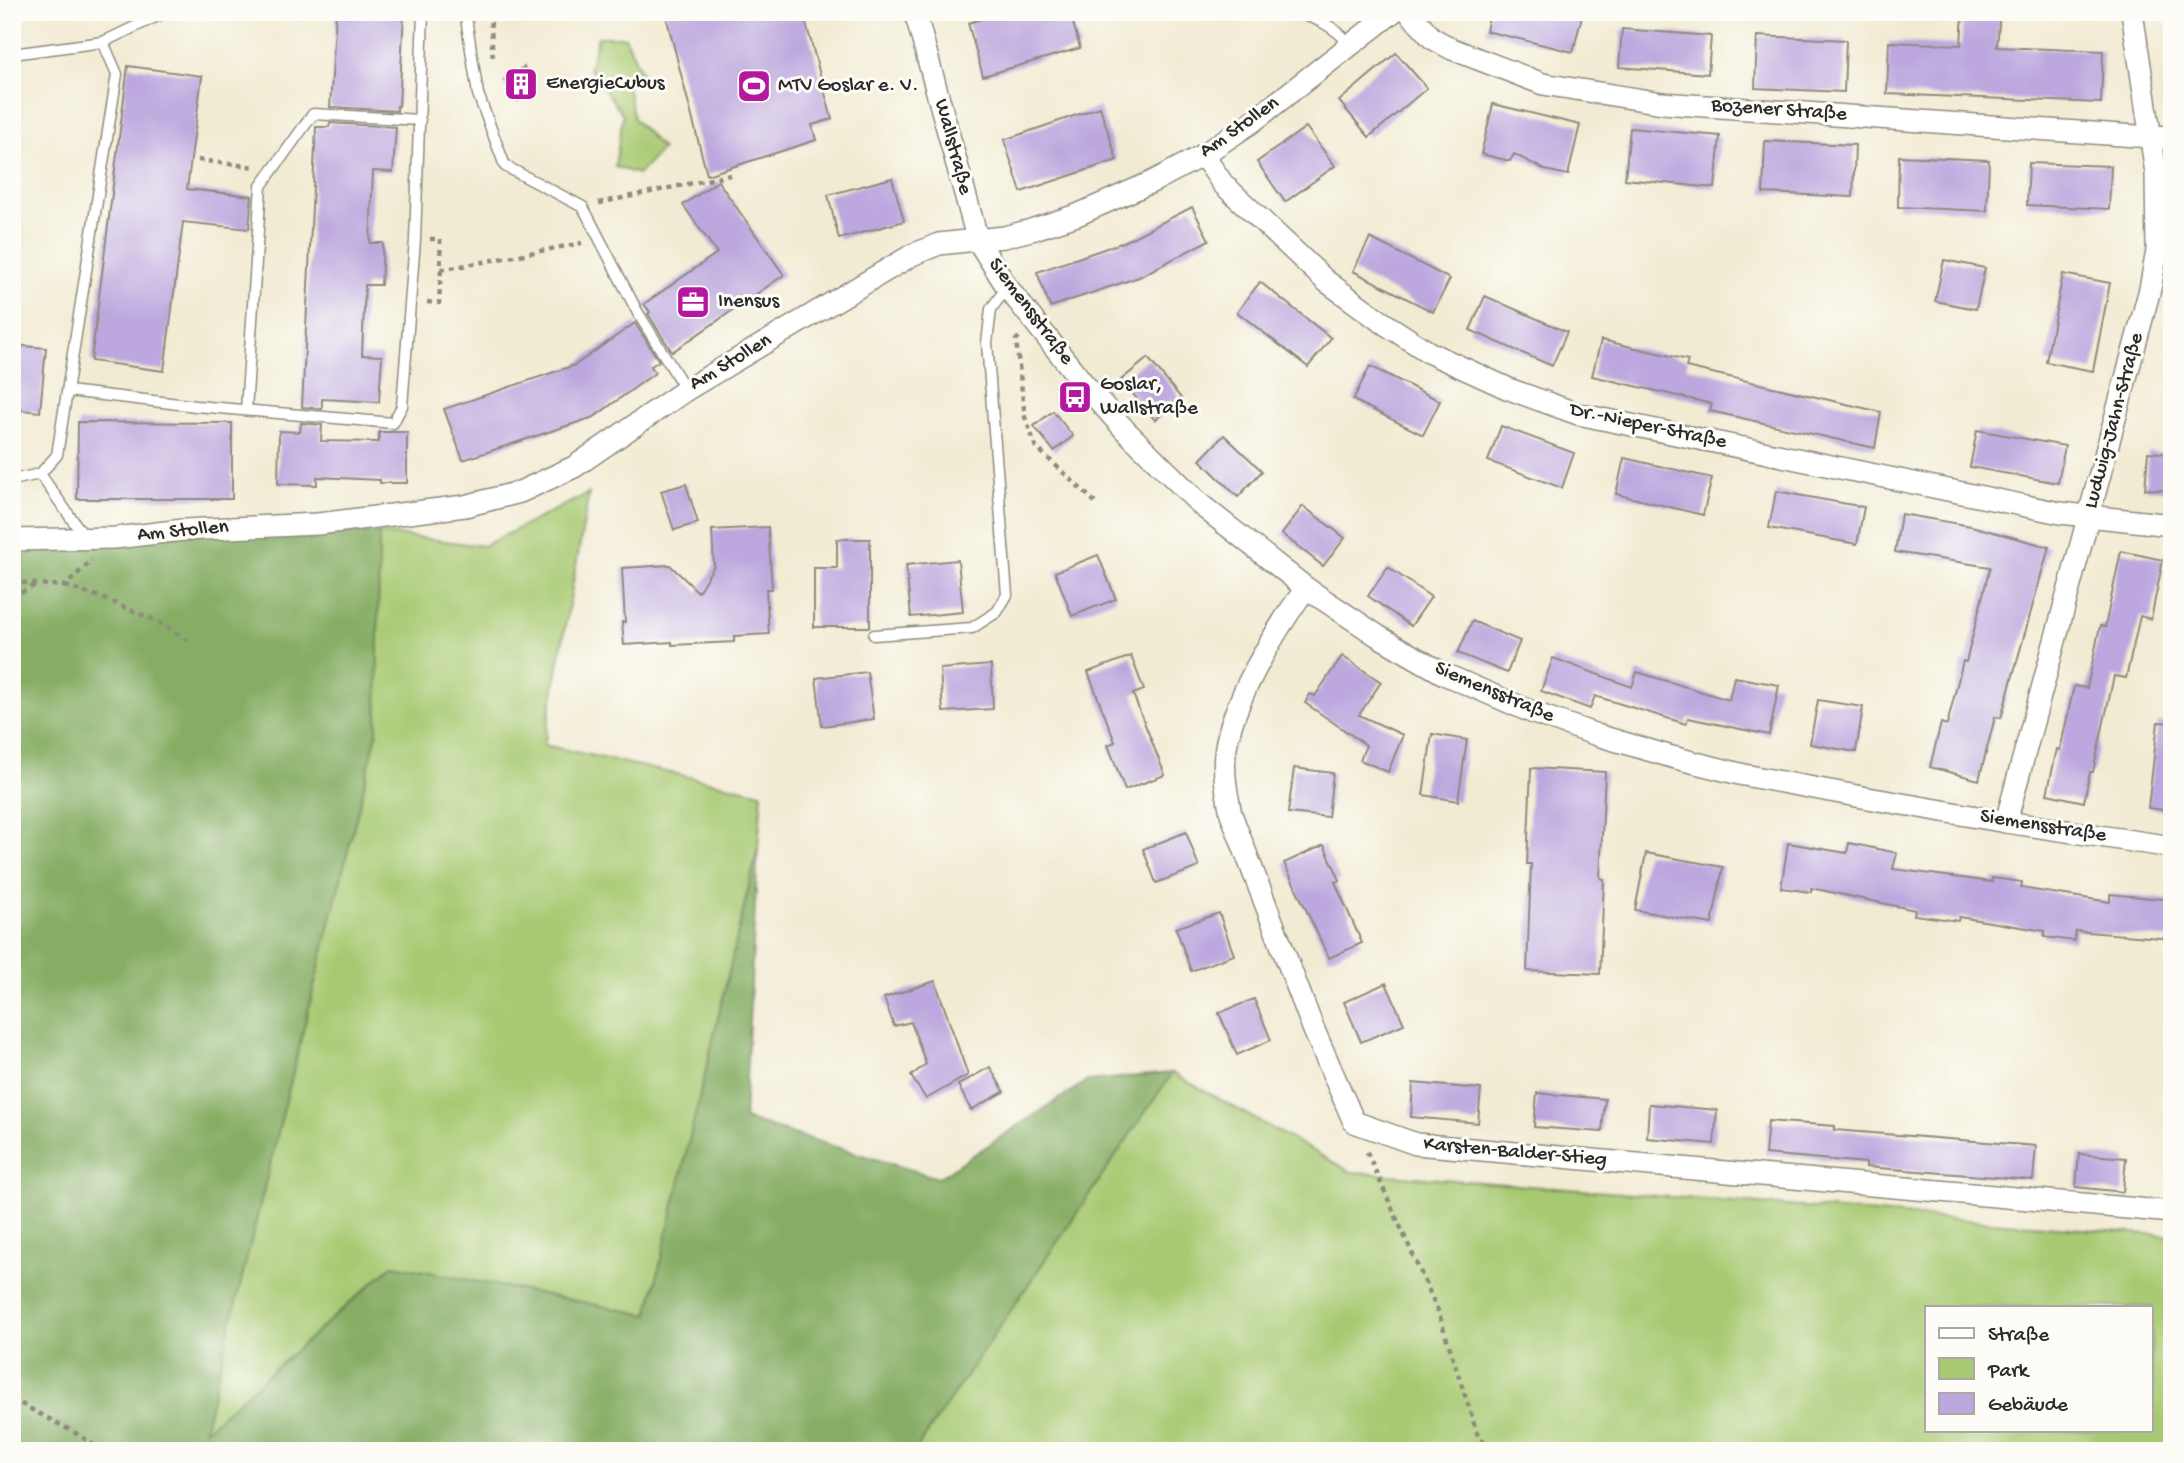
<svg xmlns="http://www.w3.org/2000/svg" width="2184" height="1463" font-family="'Gochi Hand',sans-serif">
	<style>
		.green { fill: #a7c971; stroke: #697a4e; stroke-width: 2; fill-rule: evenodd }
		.forest { fill: #85ad63; stroke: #586c47; stroke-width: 2 }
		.building { fill: #bca7de }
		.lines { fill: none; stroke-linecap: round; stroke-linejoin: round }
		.service-casing { stroke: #8e8b7f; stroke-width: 13 }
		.minor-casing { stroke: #8e8b7f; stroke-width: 24 }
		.path { stroke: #8e8b7f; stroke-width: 4.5; stroke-dasharray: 5 5; stroke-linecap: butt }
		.service { stroke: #fff; stroke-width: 10 }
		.minor { stroke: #fff; stroke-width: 21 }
		.labels { text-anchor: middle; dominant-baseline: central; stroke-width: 6; stroke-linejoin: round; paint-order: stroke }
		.poi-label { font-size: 21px; fill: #2b2b2b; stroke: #fdfcf7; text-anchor: start }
		.street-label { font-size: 21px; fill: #2b2b2b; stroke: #fdfcf7 }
	</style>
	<rect width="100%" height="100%" fill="#fdfcf7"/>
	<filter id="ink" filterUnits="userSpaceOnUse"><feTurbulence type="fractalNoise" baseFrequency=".0143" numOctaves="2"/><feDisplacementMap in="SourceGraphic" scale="14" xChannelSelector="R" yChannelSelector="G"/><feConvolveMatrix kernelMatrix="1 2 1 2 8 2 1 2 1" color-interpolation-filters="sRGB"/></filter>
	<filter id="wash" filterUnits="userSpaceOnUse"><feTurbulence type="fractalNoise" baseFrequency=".00686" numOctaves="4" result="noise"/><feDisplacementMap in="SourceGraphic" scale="28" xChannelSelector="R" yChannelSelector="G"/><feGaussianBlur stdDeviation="1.57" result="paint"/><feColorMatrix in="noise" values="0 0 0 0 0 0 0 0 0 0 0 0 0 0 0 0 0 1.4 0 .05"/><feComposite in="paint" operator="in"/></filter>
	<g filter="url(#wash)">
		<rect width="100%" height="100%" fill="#f2ebd3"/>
		<g class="green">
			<polygon points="598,37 625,37 642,74 627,86 634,119 662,149 639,174 615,167 623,115 589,68"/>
			<polygon points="589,493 544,745 762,793 758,848 649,1316 393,1265 203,1432 377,733 379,533 483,546"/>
			<path d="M1172,1073L1351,1172L2172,1236V1451H915ZM1927,1307H2151V1430H1927Z"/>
		</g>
		<polygon class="forest" points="102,532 379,533 377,733 204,1431 393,1265 648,1315 758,848 744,1119 938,1178 1087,1081 1172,1073 915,1451 12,1451 12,556 16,557"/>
		<g id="blocks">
			<g class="building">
				<polygon points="336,12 404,12 399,106 397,106 397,111 330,107"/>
				<polygon points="665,12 803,12 832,119 812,125 816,140 707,175"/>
				<polygon points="1006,12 1070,12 1080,48 983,76 968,23"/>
				<polygon points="1490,12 1583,12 1573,52 1486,31"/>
				<polygon points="1963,12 2000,12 1997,47 2103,51 2101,103 1887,94 1889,42 1961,45"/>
				<polygon points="1622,29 1711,36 1708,74 1619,67"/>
				<polygon points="1757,36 1846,40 1844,92 1755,88"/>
				<polygon points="1396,53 1427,88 1369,137 1339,101"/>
				<polygon points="128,66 202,76 187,189 252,196 249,229 183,222 164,371 91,361"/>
				<polygon points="524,67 537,88 518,101 504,80"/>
				<polygon points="1493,104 1580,125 1568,175 1545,170 1514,154 1510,161 1481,154"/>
				<polygon points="1100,107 1117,160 1021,192 1004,140"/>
				<polygon points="330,123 396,127 393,172 373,171 370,243 383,243 381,285 365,285 362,355 382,356 379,402 322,399 322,409 302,407 316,127 329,127"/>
				<polygon points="1306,127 1335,166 1285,202 1257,162"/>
				<polygon points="1630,128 1720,136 1715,188 1625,179"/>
				<polygon points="1765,141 1855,145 1853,197 1763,193"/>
				<polygon points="1899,156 1989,160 1987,211 1898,207"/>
				<polygon points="2029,163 2111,166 2109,209 2027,205"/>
				<polygon points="892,178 904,221 839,239 828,195"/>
				<polygon points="718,181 784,275 672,352 648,314 650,312 644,304 717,253 683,205"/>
				<polygon points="1192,207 1209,240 1139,277 1050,307 1037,272 1124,242"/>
				<polygon points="1370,238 1450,279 1433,312 1353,271"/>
				<polygon points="1944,260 1985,268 1976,309 1935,301"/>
				<polygon points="2063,274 2110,283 2093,371 2046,362"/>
				<polygon points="1260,282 1331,338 1308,367 1237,312"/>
				<polygon points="1485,296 1567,332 1552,366 1470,330"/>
				<polygon points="635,323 659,361 651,366 655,373 594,417 463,460 444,409 575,365"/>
				<polygon points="1601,340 1688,360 1686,367 1881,412 1875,448 1710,411 1712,404 1592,376"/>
				<polygon points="12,345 46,348 40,412 12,409"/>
				<polygon points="1148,358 1181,398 1155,420 1121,380"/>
				<polygon points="1370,366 1440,401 1423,435 1353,400"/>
				<polygon points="1053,411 1073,436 1054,451 1034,426"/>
				<polygon points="78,422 232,423 232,499 77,499"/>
				<polygon points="301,423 322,425 321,441 379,442 379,432 407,432 407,483 380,483 380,480 317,477 317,485 278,484 279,431 300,432"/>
				<polygon points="1501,426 1574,453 1562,488 1488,461"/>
				<polygon points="1977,430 2065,446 2058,483 1970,467"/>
				<polygon points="1224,435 1262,471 1238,497 1200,460"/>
				<polygon points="2148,452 2172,454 2172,491 2145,489"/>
				<polygon points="1624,458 1712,478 1703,515 1616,494"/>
				<polygon points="686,484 698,523 674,530 661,491"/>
				<polygon points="1776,491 1864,507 1857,544 1769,528"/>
				<polygon points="1303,506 1345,538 1323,566 1282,534"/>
				<polygon points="1901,514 1971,526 2049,547 2001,718 1995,717 1979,780 1930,767 1941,723 1947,725 1963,661 1966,662 1990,567 1895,552"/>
				<polygon points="768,527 772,589 766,589 769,634 734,636 734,642 672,645 672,642 624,645 622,622 625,622 622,568 670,565 698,592 714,566 712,530"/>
				<polygon points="837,539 870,539 870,627 814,627 814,568 837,568"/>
				<polygon points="2121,551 2163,560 2151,619 2140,616 2126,678 2114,676 2093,772 2090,772 2084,802 2047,794 2057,749 2060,750 2074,686 2087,688 2100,626 2105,627"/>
				<polygon points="1098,555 1116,599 1072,616 1055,572"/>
				<polygon points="958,560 963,612 911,617 906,565"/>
				<polygon points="1388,567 1431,597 1411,626 1368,596"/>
				<polygon points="1472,621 1520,641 1507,673 1458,653"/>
				<polygon points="1131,656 1144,690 1133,694 1165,775 1125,790 1108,745 1115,742 1088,672"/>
				<polygon points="1342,656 1381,682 1359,715 1403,735 1388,772 1360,760 1366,745 1305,703 1310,694 1315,696"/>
				<polygon points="1553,658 1632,687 1637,672 1729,700 1734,677 1779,685 1769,735 1688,718 1686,724 1595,696 1590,709 1541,691"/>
				<polygon points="991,665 993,709 943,712 940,669"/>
				<polygon points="867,672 874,719 822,726 816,678"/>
				<polygon points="1818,700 1863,707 1856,752 1810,744"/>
				<polygon points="2158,722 2172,723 2172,811 2148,808"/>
				<polygon points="1432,734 1467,740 1458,801 1423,795"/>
				<polygon points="1294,768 1333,773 1328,817 1288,813"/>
				<polygon points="1531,768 1605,772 1600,878 1604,879 1600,974 1527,971 1531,864 1527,864"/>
				<polygon points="1186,832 1199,867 1156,883 1143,849"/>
				<polygon points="1788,843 1847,853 1849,843 1897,853 1893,869 1992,882 1992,878 2022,882 2021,888 2110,902 2110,894 2172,900 2172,939 2076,931 2074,941 2044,937 2045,931 1959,917 1958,921 1914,915 1915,910 1811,888 1811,892 1781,888"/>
				<polygon points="1324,845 1340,880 1335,882 1362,943 1329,958 1284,863"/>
				<polygon points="1646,853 1723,867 1712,924 1635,910"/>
				<polygon points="1219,913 1234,955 1191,971 1176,928"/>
				<polygon points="935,981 968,1075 926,1099 911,1076 926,1064 911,1022 894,1026 884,998"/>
				<polygon points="1386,983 1404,1024 1361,1042 1344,1002"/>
				<polygon points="1254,999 1271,1040 1237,1055 1219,1013"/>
				<polygon points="990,1067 1004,1092 971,1110 958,1085"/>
				<polygon points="1413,1083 1481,1089 1478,1123 1411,1117"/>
				<polygon points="1537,1093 1605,1099 1602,1132 1534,1127"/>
				<polygon points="1649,1104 1717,1110 1714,1144 1647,1138"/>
				<polygon points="1768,1121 1835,1126 1835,1130 2036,1146 2033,1180 1866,1167 1866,1163 1765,1154"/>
				<polygon points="2079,1154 2126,1158 2123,1192 2076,1187"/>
			</g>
		</g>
	</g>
	<g filter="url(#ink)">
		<use href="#blocks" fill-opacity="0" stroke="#8e8b7f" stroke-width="2"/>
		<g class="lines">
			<g class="service-casing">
				<g id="service">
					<polyline points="465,12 478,94 505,166 583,207 638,313 686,390"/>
					<path d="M1289,12C1316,16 1334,26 1352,46"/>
					<polyline points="12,54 103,42 166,12"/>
					<polyline points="68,391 196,406 393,423 402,406 415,240 423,12"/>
					<polyline points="246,410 261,186 313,114 420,120"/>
					<polyline points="40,474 86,539"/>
					<polyline points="12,480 40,474 57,455 117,74 103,42"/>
					<polyline points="874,635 972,628 997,612 1007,595 987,343 991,309 1007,287"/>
				</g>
			</g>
			<g class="minor-casing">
				<g id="minor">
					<polyline points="915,12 978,241 1007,287 1083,383 1125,430 1201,505 1306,588 1378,636 1444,674 1534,713 1597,735 1672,757 1744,775 1862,797 2006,822 2172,847"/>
					<polyline points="1409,12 1432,38 1452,49 1543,84 1662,103 2151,137 2172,136"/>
					<polyline points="1203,155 1223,184 1326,281 1379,320 1430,353 1509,389 1578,414 2060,513 2172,525"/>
					<polyline points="12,540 115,538 183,530 318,524 465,506 520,492 574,467 686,390 912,255 939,244 1004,237 1031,230 1077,215 1154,181 1203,155 1252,122 1393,12"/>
					<path d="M1306,588C1276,629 1230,704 1225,754C1223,774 1227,794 1231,814L1313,1028L1354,1122L1416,1144L2172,1212"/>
					<polyline points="2006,822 2150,289 2157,251 2156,173 2132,12"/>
				</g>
			</g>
			<g class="path">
				<polyline points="490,12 493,60"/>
				<polyline points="198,160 255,167"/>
				<polyline points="599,203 735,174"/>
				<polyline points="430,239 440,239 441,269 446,269 582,243"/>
				<polyline points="427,302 439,303 441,269"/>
				<polyline points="1019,337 1016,340 1025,417 1036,447 1096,503"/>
				<polyline points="12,582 65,586 92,560"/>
				<polyline points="65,586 100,597 159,622 190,642"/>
				<polyline points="12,597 36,585"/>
				<polyline points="1367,1152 1438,1311 1478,1436 1495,1451"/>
				<polyline points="12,1399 81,1436 102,1451"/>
			</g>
			<use href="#service" class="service"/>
			<use href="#minor" class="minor"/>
		</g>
	</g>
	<defs>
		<g id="building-square" transform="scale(1.75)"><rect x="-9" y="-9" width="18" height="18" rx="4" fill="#b5179e" stroke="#fdfcf7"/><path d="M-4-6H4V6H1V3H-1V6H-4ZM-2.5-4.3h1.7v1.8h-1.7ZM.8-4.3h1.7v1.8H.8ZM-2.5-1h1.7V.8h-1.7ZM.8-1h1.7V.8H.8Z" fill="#fff"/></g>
		<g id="stadium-square" transform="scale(1.75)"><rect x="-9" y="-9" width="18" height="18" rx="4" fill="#b5179e" stroke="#fdfcf7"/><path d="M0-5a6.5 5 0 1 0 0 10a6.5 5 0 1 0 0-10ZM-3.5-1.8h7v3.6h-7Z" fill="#fff"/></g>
		<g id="office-square" transform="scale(1.75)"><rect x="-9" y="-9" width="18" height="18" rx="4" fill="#b5179e" stroke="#fdfcf7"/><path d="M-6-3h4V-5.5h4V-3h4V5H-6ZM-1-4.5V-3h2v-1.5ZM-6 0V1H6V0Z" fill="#fff"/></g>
		<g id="bus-square" transform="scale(1.75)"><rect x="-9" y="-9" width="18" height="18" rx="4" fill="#b5179e" stroke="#fdfcf7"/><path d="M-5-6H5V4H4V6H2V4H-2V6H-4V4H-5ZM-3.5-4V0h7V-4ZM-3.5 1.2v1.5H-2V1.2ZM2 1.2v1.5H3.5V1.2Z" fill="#fff"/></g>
	</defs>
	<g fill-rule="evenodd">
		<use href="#building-square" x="521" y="84"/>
		<use href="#stadium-square" x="754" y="86"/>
		<use href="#office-square" x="693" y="302"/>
		<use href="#bus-square" x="1075" y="397"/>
	</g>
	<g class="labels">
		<g class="poi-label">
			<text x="546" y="84">EnergieCubus</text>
			<text x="778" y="86">MTV Goslar e. V.</text>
			<text x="718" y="302">Inensus</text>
			<text x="1100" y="385">Goslar,<tspan x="1100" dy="24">Wallstraße</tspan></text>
		</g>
		<g class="street-label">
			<text transform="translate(1779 111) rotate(4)">Bozener Straße</text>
			<text transform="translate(1240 128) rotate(-35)">Am Stollen</text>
			<text transform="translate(952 147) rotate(75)">Wallstraße</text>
			<text transform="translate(1030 312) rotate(53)">Siemensstraße</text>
			<text transform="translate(731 363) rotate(-31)">Am Stollen</text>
			<text transform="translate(2115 421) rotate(-75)">Ludwig-Jahn-Straße</text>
			<text transform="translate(1648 427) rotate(12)">Dr.-Nieper-Straße</text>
			<text transform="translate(183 532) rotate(-5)">Am Stollen</text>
			<text transform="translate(1494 693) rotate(23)">Siemensstraße</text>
			<text transform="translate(2043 827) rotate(9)">Siemensstraße</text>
			<text transform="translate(1515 1153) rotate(5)">Karsten-Balder-Stieg</text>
		</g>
	</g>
	<rect width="2184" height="1463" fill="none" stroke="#fdfcf7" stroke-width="42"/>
	<rect x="1925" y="1306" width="228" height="126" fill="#fdfcf7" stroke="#a9a8a5" stroke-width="2"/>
	<rect x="1939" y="1328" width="35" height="10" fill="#ffffff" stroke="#a9a8a5" stroke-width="2"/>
	<text x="1988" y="1340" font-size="21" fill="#2b2b2b">Straße</text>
	<rect x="1939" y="1358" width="35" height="21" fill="#a7c971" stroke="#a9a8a5" stroke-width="2"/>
	<text x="1988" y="1376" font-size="21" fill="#2b2b2b">Park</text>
	<rect x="1939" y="1393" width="35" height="21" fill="#bca7de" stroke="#a9a8a5" stroke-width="2"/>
	<text x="1988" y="1410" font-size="21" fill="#2b2b2b">Gebäude</text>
</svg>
